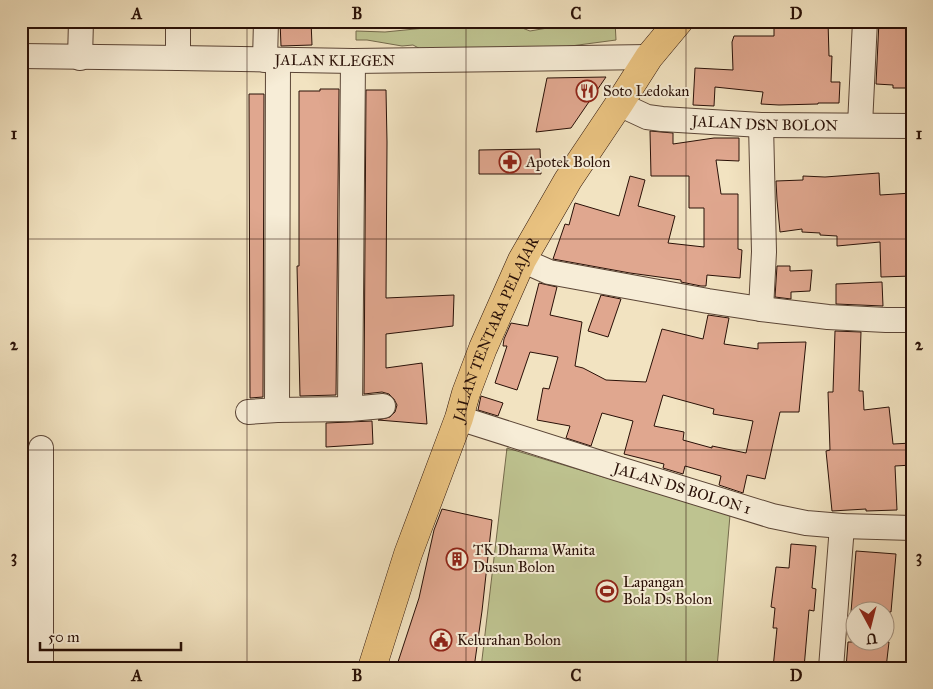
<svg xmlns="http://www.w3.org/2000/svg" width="933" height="689" font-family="'IM FELL Great Primer',serif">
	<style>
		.green { fill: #bec390; stroke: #746a4c }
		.building { fill: #e0a78f; stroke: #291007; fill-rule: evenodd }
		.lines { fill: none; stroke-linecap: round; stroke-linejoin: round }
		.minor-casing { stroke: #5b4536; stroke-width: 26 }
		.major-casing { stroke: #291007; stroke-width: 29 }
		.minor { stroke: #f7edd7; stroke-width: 24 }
		.major { stroke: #e9c280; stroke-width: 28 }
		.grid { fill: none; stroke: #291007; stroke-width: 1; stroke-opacity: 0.55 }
		.labels { text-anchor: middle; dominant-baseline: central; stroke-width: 4; stroke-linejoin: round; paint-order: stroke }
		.street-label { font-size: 15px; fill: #291007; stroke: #f7edd7 }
		.poi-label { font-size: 15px; fill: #291007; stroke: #f7edd7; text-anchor: start }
		.neatline { fill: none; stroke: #291007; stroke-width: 2 }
		.grid-label { font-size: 16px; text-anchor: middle; font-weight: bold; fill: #291007 }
	</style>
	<rect width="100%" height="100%" fill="#f2e3c1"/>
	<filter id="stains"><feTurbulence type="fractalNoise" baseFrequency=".004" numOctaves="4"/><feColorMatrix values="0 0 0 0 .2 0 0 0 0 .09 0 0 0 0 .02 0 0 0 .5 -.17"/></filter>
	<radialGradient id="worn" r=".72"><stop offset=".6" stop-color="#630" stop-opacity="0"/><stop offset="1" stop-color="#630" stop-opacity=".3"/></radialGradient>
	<g class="green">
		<polygon points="566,21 615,21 616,40 533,51 428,53 413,45 402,46 367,40 356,40 356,31 385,32 465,24 512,24 530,31 565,25"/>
		<polygon points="507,448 730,515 717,668 481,668"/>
	</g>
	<g class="building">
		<polygon points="280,21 311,21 312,45 281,46"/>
		<polygon points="774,21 828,21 829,56 832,56 831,82 840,82 839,103 818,103 818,104 779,105 761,104 763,92 715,87 714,106 693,105 695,68 733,70 732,42 734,36 774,36"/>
		<polygon points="879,21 912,21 912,88 893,88 893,85 876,84"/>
		<polygon points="606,77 571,128 536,132 547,78"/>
		<polygon points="320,89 339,89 336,395 300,396 297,266 299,266 299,91 320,91"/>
		<polygon points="366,90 386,90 387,142 386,298 454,295 453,326 386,334 386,368 422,363 427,424 378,420 390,417 395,412 397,405 394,399 389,394 382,392 364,394"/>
		<polygon points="249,94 264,94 263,397 250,398"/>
		<polygon points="650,131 673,133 673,144 714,138 739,138 739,161 716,160 721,194 738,194 738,249 742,250 740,278 707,275 706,286 701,286 681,282 681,280 630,273 553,259 565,224 569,225 575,203 619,216 630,176 645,180 638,206 675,216 668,243 704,247 704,208 689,208 689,176 651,176"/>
		<polygon points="540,149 541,174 479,174 479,150"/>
		<polygon points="879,173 880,195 912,193 912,276 881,277 880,242 837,246 837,236 820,235 820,233 802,232 802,229 780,232 777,200 776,181 803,180 803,176 825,177"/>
		<polygon points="777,266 790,266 790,271 812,270 810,291 791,292 791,299 775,297"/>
		<polygon points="882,282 883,306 836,304 836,284"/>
		<path d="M539,283L557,287L550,315L582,322L575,366L583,368L606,380L646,382L662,329L703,339L708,315L729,318L724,344L758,349V343L806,342L799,412H780L765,479L747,475L743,493L719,485L721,476L685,466L683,474L663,468L664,464L624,454L633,421L602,413L591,446L566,438L570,426L537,420L543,388L549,389L558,357L530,352L517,390L495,383L507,346H503L504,339L511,323L528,326ZM663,395L714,409L713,414L753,421L746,453L712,446V448L683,440L684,432L654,426Z"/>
		<polygon points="601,295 621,299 608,337 588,331"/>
		<polygon points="835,331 861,332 859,391 863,391 864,410 889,407 893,444 912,443 912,465 895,466 897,510 866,511 866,509 832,511 826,451 830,450 828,392 833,392"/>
		<polygon points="481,396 503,403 498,416 478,410"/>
		<polygon points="372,421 373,444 326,447 326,423"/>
		<polygon points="442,509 492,520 482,611 474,668 396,668 419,598 434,530"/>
		<polygon points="791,544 816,546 812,588 816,589 814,611 809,610 804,668 773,668 777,628 773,628 775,608 771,607 776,567 789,568"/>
		<polygon points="856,551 896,554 891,612 851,612"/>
		<polygon points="848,642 889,642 886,668 846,668"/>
	</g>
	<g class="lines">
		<g class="minor-casing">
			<g id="minor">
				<path id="s1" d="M21,56L178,58L353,61L649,57"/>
				<polyline points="80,58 81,21"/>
				<polyline points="178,58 178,21"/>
				<polyline points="265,60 266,21"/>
				<polyline points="278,60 277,410 350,409 353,61"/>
				<path id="s2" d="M619,104L647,117L662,119L761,125L912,126"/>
				<polyline points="860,125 865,21"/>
				<polyline points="522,260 549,272 708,301 761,309 828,317 886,320 912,320"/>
				<polyline points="761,309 764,252 761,125"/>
				<polyline points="350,409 383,406"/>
				<polyline points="248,412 277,410"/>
				<path id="s3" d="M459,418L616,468L772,516L806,523L842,526L912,528"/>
				<polyline points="41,448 41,668"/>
				<polyline points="831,668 842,526"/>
			</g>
		</g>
		<g class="major-casing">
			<g id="major">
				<path id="s4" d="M372,668L408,554L459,418L466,393L483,348L522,260L568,180L619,104L649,57L679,21"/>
			</g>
		</g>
		<use href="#minor" class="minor"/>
		<use href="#major" class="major"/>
	</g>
	<path class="grid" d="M247,21V668M466,21V668M686,21V668M21,239H912M21,450H912"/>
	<defs>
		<g id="restaurant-ring" transform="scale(1.125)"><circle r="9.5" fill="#f7edd7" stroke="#8f2418" stroke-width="1.5"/><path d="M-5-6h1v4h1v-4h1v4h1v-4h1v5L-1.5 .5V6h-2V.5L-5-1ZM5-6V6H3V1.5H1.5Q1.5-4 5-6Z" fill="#8f2418"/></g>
		<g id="pharmacy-ring" transform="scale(1.125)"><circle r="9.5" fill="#f7edd7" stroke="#8f2418" stroke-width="1.5"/><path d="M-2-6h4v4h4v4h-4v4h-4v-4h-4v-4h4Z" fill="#8f2418"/></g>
		<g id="building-ring" transform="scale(1.125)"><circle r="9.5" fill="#f7edd7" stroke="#8f2418" stroke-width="1.5"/><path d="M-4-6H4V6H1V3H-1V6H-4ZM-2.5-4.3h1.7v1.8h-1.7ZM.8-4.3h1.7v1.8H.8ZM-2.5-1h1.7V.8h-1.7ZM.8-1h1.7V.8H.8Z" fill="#8f2418"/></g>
		<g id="stadium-ring" transform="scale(1.125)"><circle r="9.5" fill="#f7edd7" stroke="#8f2418" stroke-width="1.5"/><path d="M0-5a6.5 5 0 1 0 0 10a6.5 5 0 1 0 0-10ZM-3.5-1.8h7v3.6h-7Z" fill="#8f2418"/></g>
		<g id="civic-ring" transform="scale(1.125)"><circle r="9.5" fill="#f7edd7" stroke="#8f2418" stroke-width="1.5"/><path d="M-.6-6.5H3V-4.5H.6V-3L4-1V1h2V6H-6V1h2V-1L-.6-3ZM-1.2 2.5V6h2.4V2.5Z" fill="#8f2418"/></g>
	</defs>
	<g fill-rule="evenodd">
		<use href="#restaurant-ring" x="587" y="91"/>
		<use href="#pharmacy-ring" x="510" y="162"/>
		<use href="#building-ring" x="457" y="559"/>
		<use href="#stadium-ring" x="607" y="591"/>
		<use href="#civic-ring" x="441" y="640"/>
	</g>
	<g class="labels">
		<g class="street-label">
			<text stroke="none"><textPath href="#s1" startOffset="314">JALAN KLEGEN</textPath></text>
			<text stroke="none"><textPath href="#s2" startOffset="149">JALAN DSN BOLON</textPath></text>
			<text stroke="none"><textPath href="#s4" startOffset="361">JALAN TENTARA PELAJAR</textPath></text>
			<text stroke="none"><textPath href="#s3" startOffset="234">JALAN DS BOLON 1</textPath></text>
		</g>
		<g class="poi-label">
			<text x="603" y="91">Soto Ledokan</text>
			<text x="526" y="162">Apotek Bolon</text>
			<text x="473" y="550">TK Dharma Wanita<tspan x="473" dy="17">Dusun Bolon</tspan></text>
			<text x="623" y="582">Lapangan<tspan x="623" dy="17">Bola Ds Bolon</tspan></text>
			<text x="457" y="640">Kelurahan Bolon</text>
		</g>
	</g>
	<rect width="933" height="689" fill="none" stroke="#f2e3c1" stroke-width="55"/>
	<g transform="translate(870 626) rotate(173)"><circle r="24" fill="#f7edd7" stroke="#a59584"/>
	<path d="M0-4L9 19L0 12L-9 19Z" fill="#8f2418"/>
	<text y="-8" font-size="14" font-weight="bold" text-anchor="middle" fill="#291007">U</text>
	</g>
	<path d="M40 642v8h141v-8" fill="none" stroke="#291007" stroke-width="2.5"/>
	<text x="48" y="642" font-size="15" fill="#291007" stroke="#f7edd7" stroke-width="4" paint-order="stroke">50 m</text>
	<rect x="28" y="28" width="878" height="634" class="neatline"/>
	<g class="grid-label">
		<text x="137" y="19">A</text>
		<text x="357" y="19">B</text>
		<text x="576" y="19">C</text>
		<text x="796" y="19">D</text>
		<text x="14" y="139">1</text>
		<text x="919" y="139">1</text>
		<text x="14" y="350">2</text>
		<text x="919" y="350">2</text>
		<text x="14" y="562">3</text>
		<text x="919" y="562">3</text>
		<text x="137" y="681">A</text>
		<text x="357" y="681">B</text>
		<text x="576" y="681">C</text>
		<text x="796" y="681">D</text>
	</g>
	<rect width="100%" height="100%" filter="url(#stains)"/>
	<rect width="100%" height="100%" fill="url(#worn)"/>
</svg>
